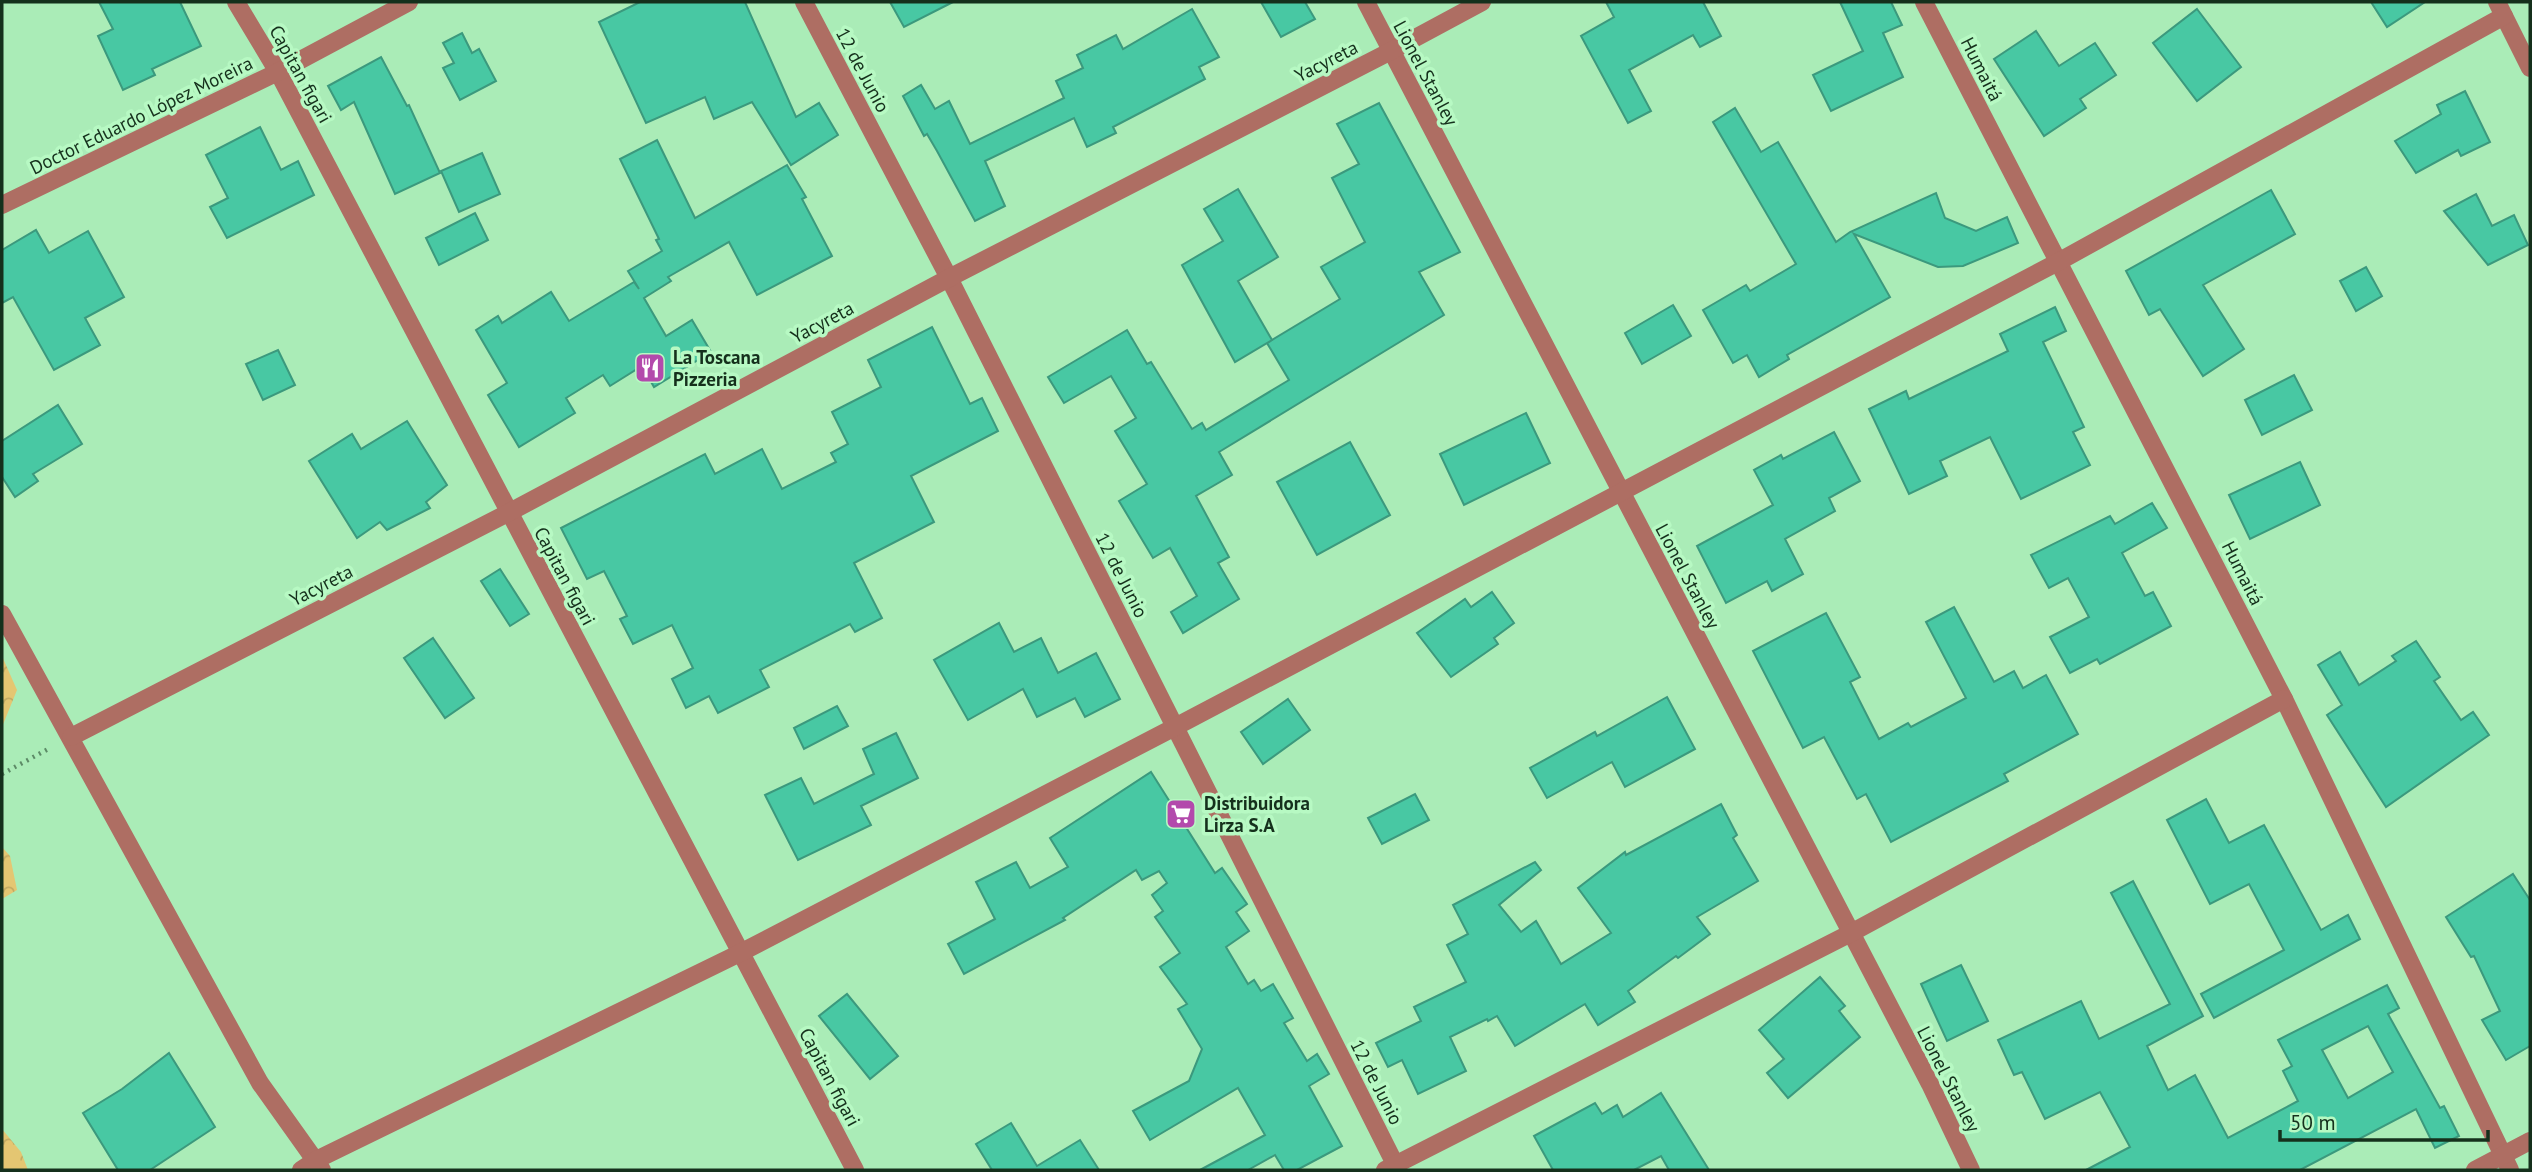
<svg xmlns="http://www.w3.org/2000/svg" width="2532" height="1172" font-family="'PT Sans',sans-serif">
	<style>
		.forest { fill: url(#forest-crowns) }
		.building { fill: #48c8a3; stroke: #3b997d; stroke-width: 2; fill-rule: evenodd }
		.lines { fill: none; stroke-linecap: round; stroke-linejoin: round }
		.path { stroke: #5d8b67; stroke-width: 4.5; stroke-dasharray: 2 5; stroke-linecap: butt }
		.minor { stroke: #ae6e63; stroke-width: 18 }
		.labels { text-anchor: middle; dominant-baseline: central; stroke-width: 7; stroke-linejoin: round; paint-order: stroke }
		.street-label { font-size: 19px; fill: #15301c; stroke: #b7f9c3 }
		.poi-label { font-size: 19px; font-weight: bold; fill: #15301c; stroke: #b7f9c3; text-anchor: start }
	</style>
	<defs>
		<pattern id="forest-crowns" width="20" height="18" patternUnits="userSpaceOnUse" patternTransform="scale(1.75)"><rect width="20" height="18" fill="#e4c672"/><path d="M2 6a3 3 0 1 1 6 0M12 15a3 3 0 1 1 6 0" fill="none" stroke="#c3aa62"/></pattern>
	</defs>
	<rect width="100%" height="100%" fill="#aaecb7"/>
	<g class="forest">
		<polygon points="2,656 17,690 2,727"/>
		<polygon points="2,847 10,856 17,890 2,899"/>
		<polygon points="2,1129 21,1152 28,1170 2,1170"/>
	</g>
	<g class="building">
		<polygon points="99,2 180,2 201,46 152,69 155,75 123,90 98,36 113,29"/>
		<polygon points="640,2 745,2 796,117 819,103 838,135 791,165 752,102 714,119 705,97 646,123 599,22"/>
		<polygon points="890,2 953,2 904,27"/>
		<polygon points="1261,2 1305,2 1315,19 1281,37"/>
		<polygon points="1606,2 1703,2 1721,36 1700,47 1693,35 1629,70 1651,111 1628,123 1581,36 1614,17"/>
		<polygon points="1840,2 1891,2 1902,25 1883,33 1903,77 1831,111 1813,75 1863,51"/>
		<polygon points="2371,2 2425,2 2387,27"/>
		<polygon points="1192,9 1219,57 1199,67 1205,79 1113,127 1116,133 1087,147 1074,118 985,161 1005,206 975,221 937,151 927,134 924,136 903,96 921,85 935,109 949,101 970,144 1064,98 1056,81 1083,68 1077,55 1116,35 1123,49"/>
		<polygon points="2197,9 2241,67 2197,101 2153,43"/>
		<polygon points="2036,31 2059,66 2095,43 2116,75 2080,99 2086,108 2044,136 1994,59"/>
		<polygon points="462,33 472,53 479,49 496,81 460,100 443,68 454,63 443,43"/>
		<polygon points="381,57 407,106 409,105 440,173 395,194 354,102 341,110 328,86"/>
		<polygon points="2465,91 2490,142 2461,156 2458,150 2416,173 2395,141 2441,114 2437,105"/>
		<polygon points="1379,103 1460,252 1419,272 1444,315 1219,452 1232,475 1196,496 1229,557 1218,563 1239,599 1183,633 1171,612 1197,596 1170,548 1153,558 1119,501 1147,484 1115,431 1136,418 1111,376 1064,403 1048,377 1127,330 1147,364 1151,362 1192,429 1202,423 1206,430 1289,380 1267,343 1340,299 1321,267 1365,242 1332,178 1359,164 1337,124"/>
		<polygon points="1735,108 1761,152 1778,142 1836,242 1850,232 1936,193 1945,218 1976,231 2007,217 2018,243 1963,266 1938,267 1854,234 1890,297 1787,355 1789,359 1759,377 1747,355 1733,363 1703,310 1746,285 1750,291 1796,264 1713,122"/>
		<polygon points="260,127 281,170 298,161 314,195 227,238 210,207 228,198 206,155"/>
		<polygon points="657,140 695,218 787,165 806,197 802,199 832,256 757,295 729,242 668,277 671,281 644,298 666,336 692,320 711,352 654,387 642,366 610,386 603,375 566,398 575,413 519,447 488,395 507,383 476,330 498,316 502,323 551,292 569,321 634,282 639,289 628,271 662,251 656,240 659,239 620,159"/>
		<polygon points="482,153 500,194 459,212 441,171"/>
		<polygon points="1238,189 1278,257 1238,281 1272,340 1235,362 1182,265 1223,241 1204,209"/>
		<polygon points="2271,190 2295,234 2203,285 2244,349 2203,376 2160,309 2149,315 2126,271"/>
		<polygon points="2476,194 2492,226 2514,215 2528,245 2488,265 2444,211"/>
		<polygon points="475,213 488,240 439,265 426,238"/>
		<polygon points="36,230 49,253 88,231 124,297 85,318 100,345 54,370 13,297 2,303 2,250"/>
		<polygon points="2366,267 2382,296 2356,311 2340,281"/>
		<polygon points="1673,305 1691,336 1642,364 1625,333"/>
		<polygon points="2055,307 2066,331 2043,342 2084,427 2073,432 2090,465 2021,499 1990,437 1940,461 1947,476 1909,494 1869,409 1906,391 1909,399 2008,351 2000,334"/>
		<polygon points="932,327 970,404 982,398 998,431 911,476 934,522 854,563 882,618 855,632 850,624 760,670 769,687 718,713 709,696 686,708 672,679 693,668 672,625 633,644 620,619 627,616 604,571 587,579 561,528 705,454 715,474 762,449 782,489 836,462 831,453 848,444 832,412 881,387 868,360"/>
		<polygon points="278,350 295,385 263,400 246,364"/>
		<polygon points="2294,375 2312,410 2262,435 2245,400"/>
		<polygon points="58,405 82,444 33,474 38,481 15,497 2,477 2,441"/>
		<polygon points="1526,413 1550,463 1464,505 1440,454"/>
		<polygon points="407,421 447,485 426,502 430,508 387,530 380,522 357,538 309,461 352,434 361,449"/>
		<polygon points="1834,432 1860,481 1829,498 1835,511 1785,539 1803,574 1772,591 1767,581 1726,603 1697,546 1773,505 1754,470 1781,455 1783,459"/>
		<polygon points="1350,442 1390,515 1317,555 1277,482"/>
		<polygon points="2300,462 2320,505 2250,539 2229,495"/>
		<polygon points="2152,503 2167,528 2122,553 2145,596 2153,592 2171,626 2100,664 2097,659 2070,673 2050,637 2089,617 2068,578 2049,588 2031,555 2110,516 2115,524"/>
		<polygon points="500,569 529,614 510,626 481,581"/>
		<polygon points="1492,592 1514,623 1494,638 1498,644 1451,677 1417,633 1465,599 1471,607"/>
		<polygon points="1954,607 1994,682 2014,671 2023,688 2046,675 2078,734 2004,774 2008,781 1891,842 1866,794 1857,799 1824,737 1803,748 1753,651 1826,613 1860,677 1850,682 1879,739 1908,723 1911,727 1966,698 1926,622"/>
		<polygon points="999,623 1014,652 1041,638 1058,673 1096,653 1120,699 1085,717 1075,698 1037,717 1023,689 968,720 934,660"/>
		<polygon points="433,638 474,698 445,718 404,658"/>
		<polygon points="2416,641 2440,677 2434,681 2461,720 2473,712 2489,735 2386,807 2327,715 2342,705 2318,665 2340,652 2359,685 2396,661 2392,656"/>
		<polygon points="1667,697 1695,749 1625,787 1612,762 1547,798 1530,768 1595,732 1597,736"/>
		<polygon points="1288,699 1310,730 1263,764 1241,732"/>
		<polygon points="837,706 848,726 804,749 794,728"/>
		<polygon points="896,733 918,778 861,806 871,825 798,860 765,795 801,778 814,804 874,774 863,749"/>
		<polygon points="1151,772 1215,873 1222,868 1247,904 1236,912 1249,931 1226,947 1248,984 1254,980 1261,991 1273,984 1293,1018 1284,1023 1307,1061 1317,1054 1329,1074 1309,1086 1342,1146 1297,1170 1284,1170 1275,1155 1248,1170 1200,1170 1265,1135 1238,1088 1150,1140 1133,1111 1189,1081 1202,1049 1178,1009 1187,1004 1160,967 1180,953 1155,917 1163,911 1152,895 1167,883 1159,871 1142,880 1136,870 1063,918 1065,920 964,974 948,944 995,919 976,882 1016,862 1030,888 1068,867 1050,838"/>
		<polygon points="1415,794 1429,820 1382,844 1368,818"/>
		<polygon points="2206,799 2229,843 2264,825 2321,930 2348,915 2360,939 2214,1018 2201,994 2284,950 2249,884 2210,904 2167,820"/>
		<polygon points="1721,804 1737,835 1733,838 1758,881 1697,917 1710,934 1678,958 1676,956 1628,991 1635,1002 1598,1025 1585,1004 1515,1046 1497,1016 1488,1021 1487,1019 1450,1037 1466,1071 1418,1094 1402,1060 1388,1067 1376,1043 1421,1021 1414,1007 1466,982 1447,945 1468,934 1453,905 1535,862 1541,870 1499,905 1521,932 1536,921 1561,964 1611,933 1578,888 1625,852 1626,855"/>
		<polygon points="2513,874 2530,900 2530,1046 2506,1060 2482,1020 2500,1011 2474,956 2471,957 2446,917"/>
		<path d="M2133,881L2203,1016L2147,1046L2168,1090L2195,1075L2228,1138L2298,1101L2283,1071L2292,1066L2278,1040L2387,985L2399,1008L2388,1014L2440,1108L2444,1106L2459,1136L2435,1148L2416,1109L2300,1170H2086L2130,1147L2100,1092L2045,1119L2022,1072L2014,1075L1998,1040L2081,1001L2099,1039L2170,1004L2111,893ZM2368,1026L2393,1072L2348,1098L2322,1050Z"/>
		<polygon points="1961,965 1988,1021 1947,1041 1921,984"/>
		<polygon points="1820,977 1845,1006 1839,1011 1860,1037 1788,1098 1767,1073 1784,1059 1759,1030"/>
		<polygon points="847,994 898,1056 870,1079 819,1016"/>
		<polygon points="169,1053 215,1127 150,1170 118,1170 83,1113 122,1089"/>
		<polygon points="1661,1093 1709,1170 1669,1170 1661,1156 1634,1170 1553,1170 1534,1136 1595,1103 1602,1114 1617,1105 1623,1117"/>
		<polygon points="1011,1123 1037,1166 1080,1140 1099,1170 992,1170 976,1144"/>
	</g>
	<g class="lines">
		<polyline class="path" points="2,774 50,748"/>
		<g class="minor">
			<polyline points="236,2 278,72 855,1170"/>
			<polyline points="804,2 949,278 1398,1170"/>
			<polyline points="1366,2 1930,1084 1971,1170"/>
			<polyline points="1924,2 2284,699 2510,1170"/>
			<polyline points="2497,2 2530,68"/>
			<polyline points="2,205 278,72 409,2"/>
			<polyline points="2,614 260,1083 322,1170"/>
			<polyline points="71,737 508,513 949,278 1391,51 1482,2"/>
			<polyline points="301,1170 316,1160 740,953 1175,727 2058,262 2504,16"/>
			<polyline points="1385,1170 1851,933 2284,699"/>
			<polyline points="2475,1170 2530,1141"/>
		</g>
	</g>
	<defs>
		<g id="restaurant-square" transform="scale(1.575)"><rect x="-9" y="-9" width="18" height="18" rx="4" fill="#b34aac" stroke="#b7f9c3"/><path d="M-5-6h1v4h1v-4h1v4h1v-4h1v5L-1.5 .5V6h-2V.5L-5-1ZM5-6V6H3V1.5H1.5Q1.5-4 5-6Z" fill="#fff"/></g>
		<g id="supermarket-square" transform="scale(1.575)"><rect x="-9" y="-9" width="18" height="18" rx="4" fill="#b34aac" stroke="#b7f9c3"/><path d="M-6-5.5h2.5l.6 2H6L4.5 2H-2.5L-4.4-4H-6ZM-1.5 3.2a1.3 1.3 0 1 0 .1 0ZM3 3.2a1.3 1.3 0 1 0 .1 0Z" fill="#fff"/></g>
	</defs>
	<g fill-rule="evenodd">
		<use href="#restaurant-square" x="650" y="368"/>
		<use href="#supermarket-square" x="1181" y="814"/>
	</g>
	<g class="labels">
		<g class="street-label">
			<text transform="translate(1326 61) rotate(-27)">Yacyreta</text>
			<text transform="translate(1982 69) rotate(63)">Humaitá</text>
			<text transform="translate(863 70) rotate(62)">12 de Junio</text>
			<text transform="translate(1426 73) rotate(62)">Lionel Stanley</text>
			<text transform="translate(301 74) rotate(61)">Capitan figari</text>
			<text transform="translate(141 115) rotate(-26)">Doctor Eduardo López Moreira</text>
			<text transform="translate(822 322) rotate(-28)">Yacyreta</text>
			<text transform="translate(2243 573) rotate(63)">Humaitá</text>
			<text transform="translate(1122 575) rotate(63)">12 de Junio</text>
			<text transform="translate(565 576) rotate(62)">Capitan figari</text>
			<text transform="translate(1688 576) rotate(62)">Lionel Stanley</text>
			<text transform="translate(321 585) rotate(-27)">Yacyreta</text>
			<text transform="translate(830 1077) rotate(62)">Capitan figari</text>
			<text transform="translate(1949 1079) rotate(63)">Lionel Stanley</text>
			<text transform="translate(1377 1082) rotate(63)">12 de Junio</text>
		</g>
		<g class="poi-label">
			<text x="673" y="357">La Toscana<tspan x="673" dy="22">Pizzeria</tspan></text>
			<text x="1204" y="803">Distribuidora<tspan x="1204" dy="22">Lirza S.A</tspan></text>
		</g>
	</g>
	<rect width="2532" height="1172" fill="none" stroke="#15301c" stroke-width="7"/>
	<path d="M2280 1130v10h208v-10" fill="none" stroke="#15301c" stroke-width="3.5"/>
	<text x="2290" y="1130" font-size="21" fill="#15301c" stroke="#b7f9c3" stroke-width="5" paint-order="stroke">50 m</text>
</svg>
